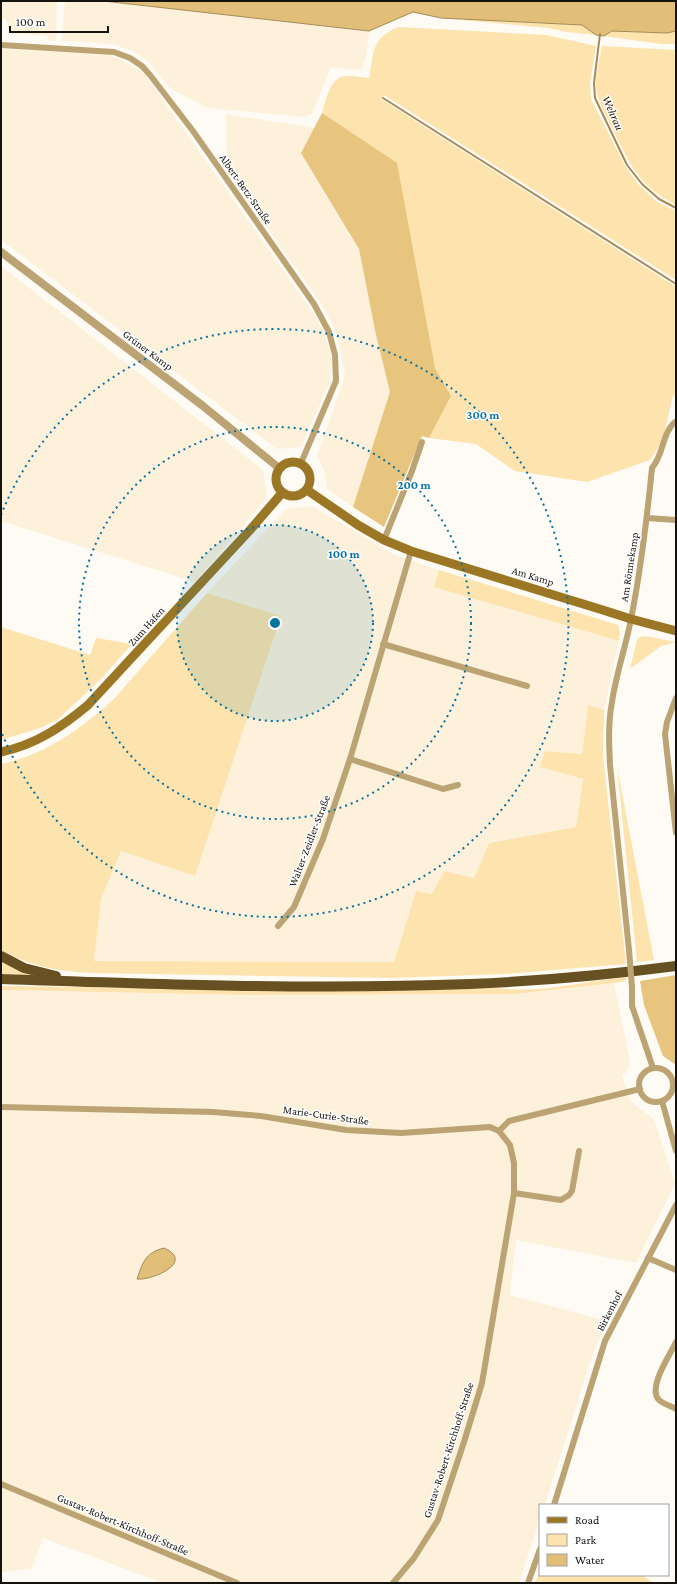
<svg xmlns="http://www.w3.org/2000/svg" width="677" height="1584" font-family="'Crimson Pro',serif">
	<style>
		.built { fill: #fdf1db }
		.green { fill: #fde3ae }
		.forest { fill: #e7c57f }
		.water { fill: #e1bf79; stroke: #a48b59 }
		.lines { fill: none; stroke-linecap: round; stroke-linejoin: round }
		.stream { stroke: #a48b59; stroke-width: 2 }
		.minor { stroke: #bba373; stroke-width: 6 }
		.tertiary { stroke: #bba373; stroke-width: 8 }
		.secondary { stroke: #9b7725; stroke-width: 9 }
		.trunk { stroke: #675021; stroke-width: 10 }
		.minor-bridge { stroke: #bba373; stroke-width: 6 }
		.ring { fill: none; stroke: #07739f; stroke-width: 2; stroke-dasharray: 2 4 }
		.labels { text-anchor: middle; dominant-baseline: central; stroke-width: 3; stroke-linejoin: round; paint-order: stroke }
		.street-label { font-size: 11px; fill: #15130e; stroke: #fff }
		.water-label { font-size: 12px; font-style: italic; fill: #362807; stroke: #fff }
		.centre { fill: #07739f; stroke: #fff; stroke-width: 2 }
		.ring-label { font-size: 12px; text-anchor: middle; font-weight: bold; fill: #07739f; stroke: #fff; stroke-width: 3; stroke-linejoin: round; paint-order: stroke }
	</style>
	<rect width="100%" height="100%" fill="#fefbf5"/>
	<g class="built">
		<polygon points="1,1 57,1 56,41 47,40 48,36 11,33 6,19 1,19"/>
		<polygon points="65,1 103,1 369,31 366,56 362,69 356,70 331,67 312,114 303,117 208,108 171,89 147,61 133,51 115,45 96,42 61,41"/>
		<polygon points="1,49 107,54 126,62 144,73 312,311 325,333 331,358 330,382 301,447 277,449 1,240"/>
		<polygon points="226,114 315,128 301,153 359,249 376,335 390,392 353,507 327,489 324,470 317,456 345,376 338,337 324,308 227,171"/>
		<polygon points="1,266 263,470 267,498 195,582 1,521"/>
		<polygon points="312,506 395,555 439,570 434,587 619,641 604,710 588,705 582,754 545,751 541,767 583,779 576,827 489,843 474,878 444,871 432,894 416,891 394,962 94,961 101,899 121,851 195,875 281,616 207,593 286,509"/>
		<polygon points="614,983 630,1061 628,1070 622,1075 631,1102 654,1119 675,1184 636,1263 516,1240 510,1295 607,1321 589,1365 545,1505 540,1505 540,1519 519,1583 162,1583 43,1538 32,1568 1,1573 1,990 247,995 515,994"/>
	</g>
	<g class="green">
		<polygon points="441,18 582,25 596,35 567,32 548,28"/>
		<path d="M398,27L546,35L596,46L590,83L591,99L625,166L638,184L657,202L676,211V280L384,95L381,99L676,287V393L673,396L662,442L650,460L587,482L515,471L476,444L429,438L451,396L435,368L322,113C326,101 329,79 344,76C351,75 361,78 369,78C374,52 371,39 398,27Z"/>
		<polygon points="612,31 667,33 676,31 676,44 661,44 604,36"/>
		<path d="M602,46L676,50V205C638,186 629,162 611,126C605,113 597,101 596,86C595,74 600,59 602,46Z"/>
		<polygon points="439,570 618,625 620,634 619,641 434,587"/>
		<path d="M207,593L281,616L195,876L121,851L101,899L94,961L394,962L416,891L432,894L444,871L474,878L489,843L576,827L583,779L540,767L545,751L582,754L588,705L604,710L603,756L626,964L504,974L391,978L92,973C58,971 32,967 1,950V764C45,755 81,729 114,699Z"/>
		<polygon points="1,627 90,655 96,638 132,644 101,679 57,720 40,728 1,740"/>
		<polygon points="645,636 676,642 661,646 630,669 637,640 640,637"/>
		<polygon points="617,767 654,960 637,962"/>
		<polygon points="1,958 30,973 31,975 1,974"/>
		<path d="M626,977V981L614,983L515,994L247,995L1,990V986L379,991L499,988C541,994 584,981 626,977Z"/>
		<polygon points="540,1569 540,1575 642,1575 653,1583 535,1583"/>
	</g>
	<g class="forest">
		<polygon points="322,113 397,163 435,368 451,396 429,438 422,436 384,527 353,507 390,392 376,335 359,249 301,153"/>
		<polygon points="676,975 676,1065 663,1056 644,1005 640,981"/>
	</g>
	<g class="water">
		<polygon points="103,1 676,1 676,31 667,33 612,31 604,36 596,35 582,25 441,18 413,12 369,31"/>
		<path d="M164,1248C196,1262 151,1281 137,1279C143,1262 145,1253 164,1248Z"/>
	</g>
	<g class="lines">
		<g class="stream">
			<polyline points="600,34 594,83 595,98 627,165 642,184 659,199 676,208"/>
			<polyline points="383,98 676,284"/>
		</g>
		<g class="minor">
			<polyline points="1,45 114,52 130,58 142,66 150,75 193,131 314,304 329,332 335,355 336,381 301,463"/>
			<polyline points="647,518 676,520"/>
			<polyline points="384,540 412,471 422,442"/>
			<polyline points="383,644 527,686"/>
			<polyline points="676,698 667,722 665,734 676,833"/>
			<polyline points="350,759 443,789 458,785"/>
			<polyline points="278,926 294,907 323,839 350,759 411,551"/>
			<path d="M629,950L610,765C609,744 608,723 612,702C616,674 626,646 631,619C641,569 647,518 652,468C664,454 662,433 675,422H676"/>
			<polyline points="632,987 632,1006 653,1068"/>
			<circle cx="656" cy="1085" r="17"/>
			<polyline points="662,1101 676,1151"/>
			<polyline points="1,1107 213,1112 261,1116 346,1130 401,1133 490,1127 499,1131 510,1145 514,1163 514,1193 482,1383 464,1442 438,1520 414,1558 393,1583"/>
			<polyline points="499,1131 509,1121 640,1089"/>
			<polyline points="514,1193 561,1200 569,1195 572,1191 579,1151"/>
			<polyline points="648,1258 676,1270"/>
			<path d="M676,1342C670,1355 647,1388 659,1400C663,1404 671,1406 676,1409"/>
			<polyline points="1,1484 237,1583"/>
			<polyline points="554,1505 605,1341 676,1205"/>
			<polyline points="528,1583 540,1549"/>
		</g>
		<polyline class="tertiary" points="1,252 203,406 279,468"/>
		<g class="secondary">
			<circle cx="293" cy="479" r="17"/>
			<polyline points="307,490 358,525 384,540 411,551 606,611 631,619 676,631"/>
			<path d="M1,752C35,745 62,727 88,705L250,530L282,493"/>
		</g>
		<g class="trunk">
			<polyline points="1,956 24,968 56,976"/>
			<path d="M1,979C157,984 314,990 470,984C539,981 607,975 676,966"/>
		</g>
		<polyline class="minor-bridge" points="629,950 632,987"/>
	</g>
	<circle cx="275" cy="623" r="98" fill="#07739f" fill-opacity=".12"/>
	<g class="ring">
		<circle cx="275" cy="623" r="98"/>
		<circle cx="275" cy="623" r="196"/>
		<path d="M1 515A294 294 0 1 1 1 731"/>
	</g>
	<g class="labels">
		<g class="street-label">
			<text transform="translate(246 189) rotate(55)">Albert-Betz-Straße</text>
			<text transform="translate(148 350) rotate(37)">Grüner Kamp</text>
			<text transform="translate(629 567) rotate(-81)">Am Rönnekamp</text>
			<text transform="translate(533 576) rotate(17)">Am Kamp</text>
			<text transform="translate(146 626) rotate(-48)">Zum Hafen</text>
			<text transform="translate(309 841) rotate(-69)">Walter-Zeidler-Straße</text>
			<text transform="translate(326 1115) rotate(8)">Marie-Curie-Straße</text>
			<text transform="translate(609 1311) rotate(-63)">Birkenhof</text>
			<text transform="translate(448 1450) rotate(-72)">Gustav-Robert-Kirchhoff-Straße</text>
			<text transform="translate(123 1524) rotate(23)">Gustav-Robert-Kirchhoff-Straße</text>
		</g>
		<g class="water-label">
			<text transform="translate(613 113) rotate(66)">Wehrau</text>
		</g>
	</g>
	<circle cx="275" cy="623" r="6" class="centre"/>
	<g class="ring-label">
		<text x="483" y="419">300 m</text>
		<text x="414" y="489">200 m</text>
		<text x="344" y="558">100 m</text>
	</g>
	<rect width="677" height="1584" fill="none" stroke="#15130e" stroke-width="4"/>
	<rect x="539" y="1504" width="130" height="72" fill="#ffffff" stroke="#a1a19f"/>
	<rect x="547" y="1517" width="20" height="6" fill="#9b7725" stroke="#a1a19f"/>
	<text x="575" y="1524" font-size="12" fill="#15130e">Road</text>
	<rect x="547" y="1534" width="20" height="12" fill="#fde3ae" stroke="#a1a19f"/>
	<text x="575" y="1544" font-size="12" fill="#15130e">Park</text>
	<rect x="547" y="1554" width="20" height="12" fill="#e1bf79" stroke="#a1a19f"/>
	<text x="575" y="1564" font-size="12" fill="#15130e">Water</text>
	<path d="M10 26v6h98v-6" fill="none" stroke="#15130e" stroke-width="2"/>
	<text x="16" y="26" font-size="12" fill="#15130e" stroke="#ffffff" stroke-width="3" paint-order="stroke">100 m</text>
</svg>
